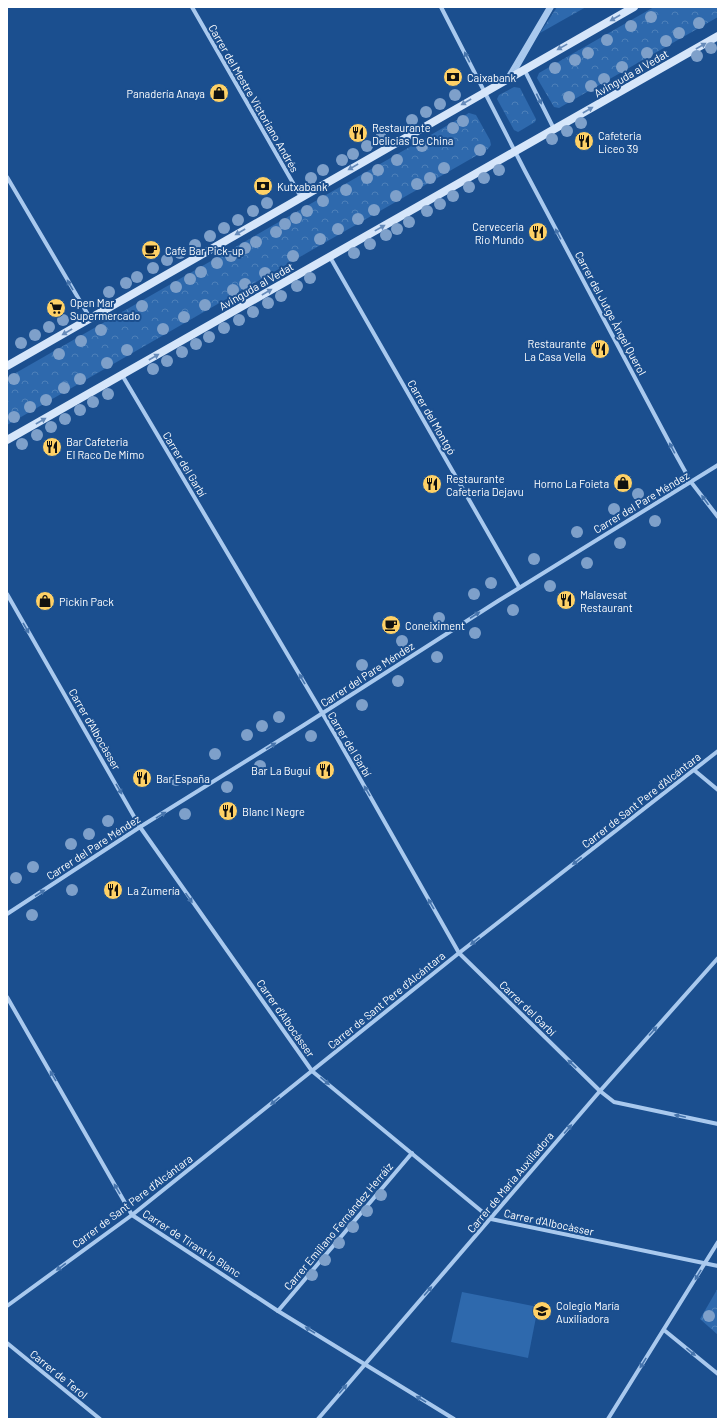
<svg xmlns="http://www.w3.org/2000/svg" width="725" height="1426" font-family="Barlow,sans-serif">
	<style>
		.park { fill: url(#park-crowns) }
		.garden { fill: #2e69ad }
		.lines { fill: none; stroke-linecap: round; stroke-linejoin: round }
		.street { stroke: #a9c9ee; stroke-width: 4 }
		.secondary { stroke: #d6e6fa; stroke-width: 8 }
		.tree { fill: #7ea0ca }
		.oneway { fill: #668bba }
		.oneway2 { fill: #4674ac }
		.labels { text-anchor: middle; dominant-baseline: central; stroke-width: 4; stroke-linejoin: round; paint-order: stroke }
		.street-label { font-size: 11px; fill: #fff; stroke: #1b4f8f }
		.poi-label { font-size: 11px; fill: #fff; stroke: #1b4f8f; text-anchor: start }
	</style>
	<defs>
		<pattern id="park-crowns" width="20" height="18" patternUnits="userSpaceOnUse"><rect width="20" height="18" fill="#2e69ad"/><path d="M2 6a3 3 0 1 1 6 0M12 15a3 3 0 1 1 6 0" fill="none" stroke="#4d80b9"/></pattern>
	</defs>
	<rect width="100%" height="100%" fill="#1b4f8f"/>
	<g class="park">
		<polygon points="557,7 586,7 540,33"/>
		<polygon points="654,7 718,7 718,17 559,108 554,107 537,78 539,73"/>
		<polygon points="514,87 520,88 536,119 535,122 518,132 514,130 497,99 499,95"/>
		<polygon points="469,113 476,115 490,140 491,145 488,149 7,425 7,378"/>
		<polygon points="718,1288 718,1335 700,1319"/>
	</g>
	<polygon class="garden" points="462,1292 538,1307 528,1358 451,1342"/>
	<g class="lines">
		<g class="street">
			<polyline points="192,7 301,197"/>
			<polyline points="441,7 525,171 676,455 691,482 718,517"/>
			<polyline points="524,69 554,129"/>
			<polyline points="513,75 552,7"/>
			<polyline points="507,78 549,7"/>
			<polyline points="7,177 90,318"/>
			<polyline points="330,257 519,587"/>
			<polyline points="122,375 337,738 459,953 600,1091 614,1102 718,1124"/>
			<polyline points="7,594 140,827 312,1071 491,1219 718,1266"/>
			<polyline points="694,770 718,790"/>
			<polyline points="7,914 140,827 304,725 498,601 718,465"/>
			<polyline points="7,997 132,1215 278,1311 454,1419"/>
			<polyline points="7,1306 132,1215 459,953 718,751"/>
			<polyline points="278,1311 412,1153"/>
			<polyline points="664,1330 718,1374"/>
			<polyline points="7,1343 100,1419"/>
			<polyline points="318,1419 600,1091 718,958"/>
			<polyline points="608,1419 718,1242"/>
		</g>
		<g class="secondary">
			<polyline points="7,366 634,7"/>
			<polyline points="7,440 718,36"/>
		</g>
	</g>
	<g class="tree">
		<circle cx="651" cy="17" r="6"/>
		<circle cx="699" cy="23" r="6"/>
		<circle cx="631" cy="26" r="6"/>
		<circle cx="679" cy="33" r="6"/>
		<circle cx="607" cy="40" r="6"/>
		<circle cx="666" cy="41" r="6"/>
		<circle cx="711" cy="48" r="6"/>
		<circle cx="588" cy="53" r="6"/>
		<circle cx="647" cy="53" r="6"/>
		<circle cx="697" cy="56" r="6"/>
		<circle cx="575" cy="60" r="6"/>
		<circle cx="622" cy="67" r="6"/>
		<circle cx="555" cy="68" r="6"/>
		<circle cx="604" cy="79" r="6"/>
		<circle cx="591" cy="86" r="6"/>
		<circle cx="455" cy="95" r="6"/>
		<circle cx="569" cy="97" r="6"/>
		<circle cx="440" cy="104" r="6"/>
		<circle cx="426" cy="112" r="6"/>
		<circle cx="412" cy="120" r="6"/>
		<circle cx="463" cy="121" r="6"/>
		<circle cx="581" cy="123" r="6"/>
		<circle cx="453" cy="128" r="6"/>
		<circle cx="567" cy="131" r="6"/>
		<circle cx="381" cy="138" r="6"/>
		<circle cx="552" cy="139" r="6"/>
		<circle cx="367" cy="146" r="6"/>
		<circle cx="422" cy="146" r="6"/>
		<circle cx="480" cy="150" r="6"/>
		<circle cx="353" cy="154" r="6"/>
		<circle cx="342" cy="160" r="6"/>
		<circle cx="397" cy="160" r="6"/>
		<circle cx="444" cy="168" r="6"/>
		<circle cx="323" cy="170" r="6"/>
		<circle cx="378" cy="170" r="6"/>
		<circle cx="499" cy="170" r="6"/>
		<circle cx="311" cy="178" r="6"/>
		<circle cx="367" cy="178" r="6"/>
		<circle cx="430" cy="178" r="6"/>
		<circle cx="484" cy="178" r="6"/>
		<circle cx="417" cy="184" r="6"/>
		<circle cx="469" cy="187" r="6"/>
		<circle cx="346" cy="190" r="6"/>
		<circle cx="396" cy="196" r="6"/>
		<circle cx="453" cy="196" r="6"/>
		<circle cx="323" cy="201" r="6"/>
		<circle cx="267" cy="203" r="6"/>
		<circle cx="440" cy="204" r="6"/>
		<circle cx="374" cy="210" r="6"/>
		<circle cx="253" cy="211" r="6"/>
		<circle cx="307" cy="211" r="6"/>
		<circle cx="427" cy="211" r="6"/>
		<circle cx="296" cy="218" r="6"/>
		<circle cx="358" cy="219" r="6"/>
		<circle cx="238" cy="220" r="6"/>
		<circle cx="409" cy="222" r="6"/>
		<circle cx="285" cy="224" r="6"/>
		<circle cx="224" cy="228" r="6"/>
		<circle cx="338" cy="229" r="6"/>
		<circle cx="397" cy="229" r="6"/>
		<circle cx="276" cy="232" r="6"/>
		<circle cx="386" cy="235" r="6"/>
		<circle cx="210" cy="236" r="6"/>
		<circle cx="320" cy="239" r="6"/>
		<circle cx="256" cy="242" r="6"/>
		<circle cx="370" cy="244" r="6"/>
		<circle cx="195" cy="245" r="6"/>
		<circle cx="245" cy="248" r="6"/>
		<circle cx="180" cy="253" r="6"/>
		<circle cx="354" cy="253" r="6"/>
		<circle cx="231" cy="256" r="6"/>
		<circle cx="293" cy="256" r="6"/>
		<circle cx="167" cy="260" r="6"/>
		<circle cx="217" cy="263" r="6"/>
		<circle cx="153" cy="268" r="6"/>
		<circle cx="201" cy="272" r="6"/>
		<circle cx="265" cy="273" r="6"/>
		<circle cx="137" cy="277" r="6"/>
		<circle cx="310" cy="278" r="6"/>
		<circle cx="190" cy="279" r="6"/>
		<circle cx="126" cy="283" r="6"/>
		<circle cx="245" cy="284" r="6"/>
		<circle cx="297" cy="286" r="6"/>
		<circle cx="176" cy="287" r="6"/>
		<circle cx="233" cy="290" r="6"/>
		<circle cx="109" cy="292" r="6"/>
		<circle cx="281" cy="296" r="6"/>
		<circle cx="268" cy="303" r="6"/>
		<circle cx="205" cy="305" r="6"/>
		<circle cx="142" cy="306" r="6"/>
		<circle cx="253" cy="312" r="6"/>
		<circle cx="184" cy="317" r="6"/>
		<circle cx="63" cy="320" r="6"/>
		<circle cx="239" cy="320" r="6"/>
		<circle cx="49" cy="327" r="6"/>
		<circle cx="224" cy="328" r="6"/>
		<circle cx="163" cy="329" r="6"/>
		<circle cx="101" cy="330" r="6"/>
		<circle cx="35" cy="335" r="6"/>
		<circle cx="209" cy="337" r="6"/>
		<circle cx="81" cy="341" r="6"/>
		<circle cx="21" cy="343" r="6"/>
		<circle cx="196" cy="344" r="6"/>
		<circle cx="127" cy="350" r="6"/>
		<circle cx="182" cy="352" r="6"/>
		<circle cx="59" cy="354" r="6"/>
		<circle cx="167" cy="361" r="6"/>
		<circle cx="107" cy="363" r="6"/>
		<circle cx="153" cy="369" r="6"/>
		<circle cx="14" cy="379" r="6"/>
		<circle cx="80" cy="379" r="6"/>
		<circle cx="64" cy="388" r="6"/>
		<circle cx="108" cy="394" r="6"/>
		<circle cx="46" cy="400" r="6"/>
		<circle cx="93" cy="402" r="6"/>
		<circle cx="30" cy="407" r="6"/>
		<circle cx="80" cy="410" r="6"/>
		<circle cx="14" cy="417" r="6"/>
		<circle cx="65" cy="419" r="6"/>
		<circle cx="51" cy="427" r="6"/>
		<circle cx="37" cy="435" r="6"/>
		<circle cx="22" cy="444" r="6"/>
		<circle cx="638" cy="494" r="6"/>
		<circle cx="614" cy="509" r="6"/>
		<circle cx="655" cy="521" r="6"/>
		<circle cx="577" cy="532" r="6"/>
		<circle cx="620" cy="543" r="6"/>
		<circle cx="534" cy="559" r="6"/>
		<circle cx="587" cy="563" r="6"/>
		<circle cx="491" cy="583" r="6"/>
		<circle cx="550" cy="586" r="6"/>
		<circle cx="474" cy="594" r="6"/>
		<circle cx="513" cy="610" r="6"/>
		<circle cx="439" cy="618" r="6"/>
		<circle cx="475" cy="633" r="6"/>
		<circle cx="402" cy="641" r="6"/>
		<circle cx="437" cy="657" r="6"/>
		<circle cx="362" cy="665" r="6"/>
		<circle cx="398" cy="681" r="6"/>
		<circle cx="362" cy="705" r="6"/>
		<circle cx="279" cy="717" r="6"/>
		<circle cx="262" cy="726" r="6"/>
		<circle cx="247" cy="735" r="6"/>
		<circle cx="311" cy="736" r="6"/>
		<circle cx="215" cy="754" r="6"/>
		<circle cx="260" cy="766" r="6"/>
		<circle cx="176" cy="780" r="6"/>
		<circle cx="227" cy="787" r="6"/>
		<circle cx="185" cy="814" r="6"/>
		<circle cx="108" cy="821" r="6"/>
		<circle cx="89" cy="834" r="6"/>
		<circle cx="71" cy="844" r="6"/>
		<circle cx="33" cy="867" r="6"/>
		<circle cx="16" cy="878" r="6"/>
		<circle cx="72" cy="890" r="6"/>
		<circle cx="32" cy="915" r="6"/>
		<circle cx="381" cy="1195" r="6"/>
		<circle cx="367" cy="1211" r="6"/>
		<circle cx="353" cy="1227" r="6"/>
		<circle cx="339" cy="1243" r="6"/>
		<circle cx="325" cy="1260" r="6"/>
		<circle cx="312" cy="1275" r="6"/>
		<circle cx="709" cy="1316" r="6"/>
	</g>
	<defs><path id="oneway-solid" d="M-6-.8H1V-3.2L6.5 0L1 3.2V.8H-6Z"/></defs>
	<g class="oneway">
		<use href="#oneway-solid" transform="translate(615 18) rotate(150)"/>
		<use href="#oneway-solid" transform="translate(701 46) rotate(-30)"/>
		<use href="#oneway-solid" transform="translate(562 47) rotate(151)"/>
		<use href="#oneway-solid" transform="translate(466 102) rotate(150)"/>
		<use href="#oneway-solid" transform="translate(588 110) rotate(-30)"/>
		<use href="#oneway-solid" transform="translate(353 167) rotate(150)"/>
		<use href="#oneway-solid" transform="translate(380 228) rotate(-29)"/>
		<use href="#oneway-solid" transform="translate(240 232) rotate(150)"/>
		<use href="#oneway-solid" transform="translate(267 292) rotate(-30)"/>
		<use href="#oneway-solid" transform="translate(67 332) rotate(150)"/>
		<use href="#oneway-solid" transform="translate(154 357) rotate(-30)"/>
		<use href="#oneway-solid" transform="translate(41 421) rotate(-30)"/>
	</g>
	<g class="oneway2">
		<use href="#oneway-solid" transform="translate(467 57) rotate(-117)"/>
		<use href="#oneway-solid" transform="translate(539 99) rotate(64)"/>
		<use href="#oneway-solid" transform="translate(558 234) rotate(-118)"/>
		<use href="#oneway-solid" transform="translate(70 285) rotate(-120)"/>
		<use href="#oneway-solid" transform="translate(672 448) rotate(-118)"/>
		<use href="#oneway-solid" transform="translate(705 500) rotate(-126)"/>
		<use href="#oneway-solid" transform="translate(475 615) rotate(-33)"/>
		<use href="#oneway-solid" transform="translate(26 628) rotate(60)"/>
		<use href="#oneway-solid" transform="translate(302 679) rotate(-120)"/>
		<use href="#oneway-solid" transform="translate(271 746) rotate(-32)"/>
		<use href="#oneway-solid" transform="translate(119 789) rotate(60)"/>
		<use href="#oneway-solid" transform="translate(367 791) rotate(-120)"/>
		<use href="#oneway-solid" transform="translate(161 815) rotate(-31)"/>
		<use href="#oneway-solid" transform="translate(577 861) rotate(142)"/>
		<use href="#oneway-solid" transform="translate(40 893) rotate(-33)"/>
		<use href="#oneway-solid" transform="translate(189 898) rotate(55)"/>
		<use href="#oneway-solid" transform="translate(431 904) rotate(-120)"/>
		<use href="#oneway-solid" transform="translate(475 941) rotate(142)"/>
		<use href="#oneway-solid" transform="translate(653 1031) rotate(-48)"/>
		<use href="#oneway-solid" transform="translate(572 1064) rotate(-136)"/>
		<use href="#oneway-solid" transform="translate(53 1076) rotate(-120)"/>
		<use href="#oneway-solid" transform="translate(325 1081) rotate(40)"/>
		<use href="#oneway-solid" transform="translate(275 1101) rotate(141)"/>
		<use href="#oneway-solid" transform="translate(680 1116) rotate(-168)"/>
		<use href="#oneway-solid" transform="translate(568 1129) rotate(-50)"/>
		<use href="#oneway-solid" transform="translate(117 1189) rotate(-120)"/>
		<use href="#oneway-solid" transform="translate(61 1267) rotate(144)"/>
		<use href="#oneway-solid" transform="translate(698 1275) rotate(121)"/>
		<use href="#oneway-solid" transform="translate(428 1291) rotate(-49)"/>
		<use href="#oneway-solid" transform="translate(310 1330) rotate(-148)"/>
		<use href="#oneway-solid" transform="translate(691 1352) rotate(39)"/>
		<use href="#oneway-solid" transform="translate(643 1363) rotate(122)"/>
		<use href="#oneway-solid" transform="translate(343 1389) rotate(-49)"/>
		<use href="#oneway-solid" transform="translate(421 1399) rotate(-149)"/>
	</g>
	<defs>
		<g id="bank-disc" transform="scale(1)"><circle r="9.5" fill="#ffd166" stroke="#1b4f8f"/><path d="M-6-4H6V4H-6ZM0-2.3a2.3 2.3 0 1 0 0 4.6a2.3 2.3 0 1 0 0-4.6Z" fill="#111"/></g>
		<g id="shop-disc" transform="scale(1)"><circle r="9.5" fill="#ffd166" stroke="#1b4f8f"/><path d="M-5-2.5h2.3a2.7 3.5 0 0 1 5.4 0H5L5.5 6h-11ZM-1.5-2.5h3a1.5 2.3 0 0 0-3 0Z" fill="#111"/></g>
		<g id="restaurant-disc" transform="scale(1)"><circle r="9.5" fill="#ffd166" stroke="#1b4f8f"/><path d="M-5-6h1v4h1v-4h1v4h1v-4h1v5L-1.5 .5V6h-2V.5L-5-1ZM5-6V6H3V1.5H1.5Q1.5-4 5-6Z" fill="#111"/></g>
		<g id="cafe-disc" transform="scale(1)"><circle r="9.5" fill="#ffd166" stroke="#1b4f8f"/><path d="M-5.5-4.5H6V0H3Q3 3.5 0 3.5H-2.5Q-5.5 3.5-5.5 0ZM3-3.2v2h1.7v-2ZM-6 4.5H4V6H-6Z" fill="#111"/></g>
		<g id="supermarket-disc" transform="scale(1)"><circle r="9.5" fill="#ffd166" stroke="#1b4f8f"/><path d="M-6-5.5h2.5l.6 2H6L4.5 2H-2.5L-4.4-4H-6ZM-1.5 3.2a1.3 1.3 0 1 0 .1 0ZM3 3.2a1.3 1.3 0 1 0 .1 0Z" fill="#111"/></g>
		<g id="school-disc" transform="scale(1)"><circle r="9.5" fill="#ffd166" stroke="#1b4f8f"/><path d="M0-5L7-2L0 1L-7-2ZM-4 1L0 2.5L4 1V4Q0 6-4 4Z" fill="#111"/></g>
	</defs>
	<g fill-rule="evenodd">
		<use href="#bank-disc" x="453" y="77"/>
		<use href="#shop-disc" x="219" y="93"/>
		<use href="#restaurant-disc" x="358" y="133"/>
		<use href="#restaurant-disc" x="584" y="141"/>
		<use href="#bank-disc" x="263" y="186"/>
		<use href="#restaurant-disc" x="538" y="232"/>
		<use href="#cafe-disc" x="151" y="250"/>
		<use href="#supermarket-disc" x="56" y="308"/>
		<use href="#restaurant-disc" x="600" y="349"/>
		<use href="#restaurant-disc" x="52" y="447"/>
		<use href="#shop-disc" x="623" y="483"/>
		<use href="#restaurant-disc" x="432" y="484"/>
		<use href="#restaurant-disc" x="566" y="600"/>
		<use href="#shop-disc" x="45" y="601"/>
		<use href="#cafe-disc" x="391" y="625"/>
		<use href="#restaurant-disc" x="325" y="770"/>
		<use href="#restaurant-disc" x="142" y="778"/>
		<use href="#restaurant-disc" x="228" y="811"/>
		<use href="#restaurant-disc" x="113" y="890"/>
		<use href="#school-disc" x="542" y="1311"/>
	</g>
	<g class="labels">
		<g class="street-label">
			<text transform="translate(631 73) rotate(-30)">Avinguda al Vedat</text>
			<text transform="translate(254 98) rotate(60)">Carrer del Mestre Victoriano Andrés</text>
			<text transform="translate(256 286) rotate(-30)">Avinguda al Vedat</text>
			<text transform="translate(611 313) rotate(62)">Carrer del Jutge Àngel Querol</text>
			<text transform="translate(432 417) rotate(60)">Carrer del Montgó</text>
			<text transform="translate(185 464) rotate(59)">Carrer del Garbí</text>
			<text transform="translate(641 502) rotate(-31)">Carrer del Pare Méndez</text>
			<text transform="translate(367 674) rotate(-33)">Carrer del Pare Méndez</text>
			<text transform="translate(95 729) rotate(60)">Carrer d'Albocàsser</text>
			<text transform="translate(350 744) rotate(59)">Carrer del Garbí</text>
			<text transform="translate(641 800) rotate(-38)">Carrer de Sant Pere d'Alcántara</text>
			<text transform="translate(93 847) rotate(-33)">Carrer del Pare Méndez</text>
			<text transform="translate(386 1000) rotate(-39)">Carrer de Sant Pere d'Alcántara</text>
			<text transform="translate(528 1008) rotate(44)">Carrer del Garbí</text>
			<text transform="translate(286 1018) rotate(55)">Carrer d'Albocàsser</text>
			<text transform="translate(510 1182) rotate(-50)">Carrer de Maria Auxiliadora</text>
			<text transform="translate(132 1201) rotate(-37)">Carrer de Sant Pere d'Alcántara</text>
			<text transform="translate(549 1222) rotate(12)">Carrer d'Albocàsser</text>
			<text transform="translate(338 1226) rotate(-50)">Carrer Emiliano Fernández Herráiz</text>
			<text transform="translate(192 1243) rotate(33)">Carrer de Tirant lo Blanc</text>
			<text transform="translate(59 1374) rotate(39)">Carrer de Terol</text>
		</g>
		<g class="poi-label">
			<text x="467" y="77">Caixabank</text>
			<text x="205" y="93" text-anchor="end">Panadería Anaya</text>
			<text x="372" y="127">Restaurante<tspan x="372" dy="13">Delicias De China</tspan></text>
			<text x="598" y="135">Cafeteria<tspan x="598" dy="13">Liceo 39</tspan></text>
			<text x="277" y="186">Kutxabank</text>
			<text x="524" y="226" text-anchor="end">Cerveceria<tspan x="524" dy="13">Rio Mundo</tspan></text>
			<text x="165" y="250">Café Bar Pick-up</text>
			<text x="70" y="302">Open Mar<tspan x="70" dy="13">Supermercado</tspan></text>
			<text x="586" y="343" text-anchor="end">Restaurante<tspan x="586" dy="13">La Casa Vella</tspan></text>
			<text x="66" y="441">Bar Cafeteria<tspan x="66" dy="13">El Raco De Mimo</tspan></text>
			<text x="446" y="478">Restaurante<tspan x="446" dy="13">Cafeteria Dejavu</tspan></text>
			<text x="609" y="483" text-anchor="end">Horno La Foieta</text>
			<text x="580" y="594">Malavesat<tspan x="580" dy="13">Restaurant</tspan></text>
			<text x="59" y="601">Pickin Pack</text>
			<text x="405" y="625">Coneiximent</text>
			<text x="311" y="770" text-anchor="end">Bar La Bugui</text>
			<text x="156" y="778">Bar España</text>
			<text x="242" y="811">Blanc I Negre</text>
			<text x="127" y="890">La Zumería</text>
			<text x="556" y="1305">Colegio María<tspan x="556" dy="13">Auxiliadora</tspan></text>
		</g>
	</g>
	<rect width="725" height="1426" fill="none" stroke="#ffffff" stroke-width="16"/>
</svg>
